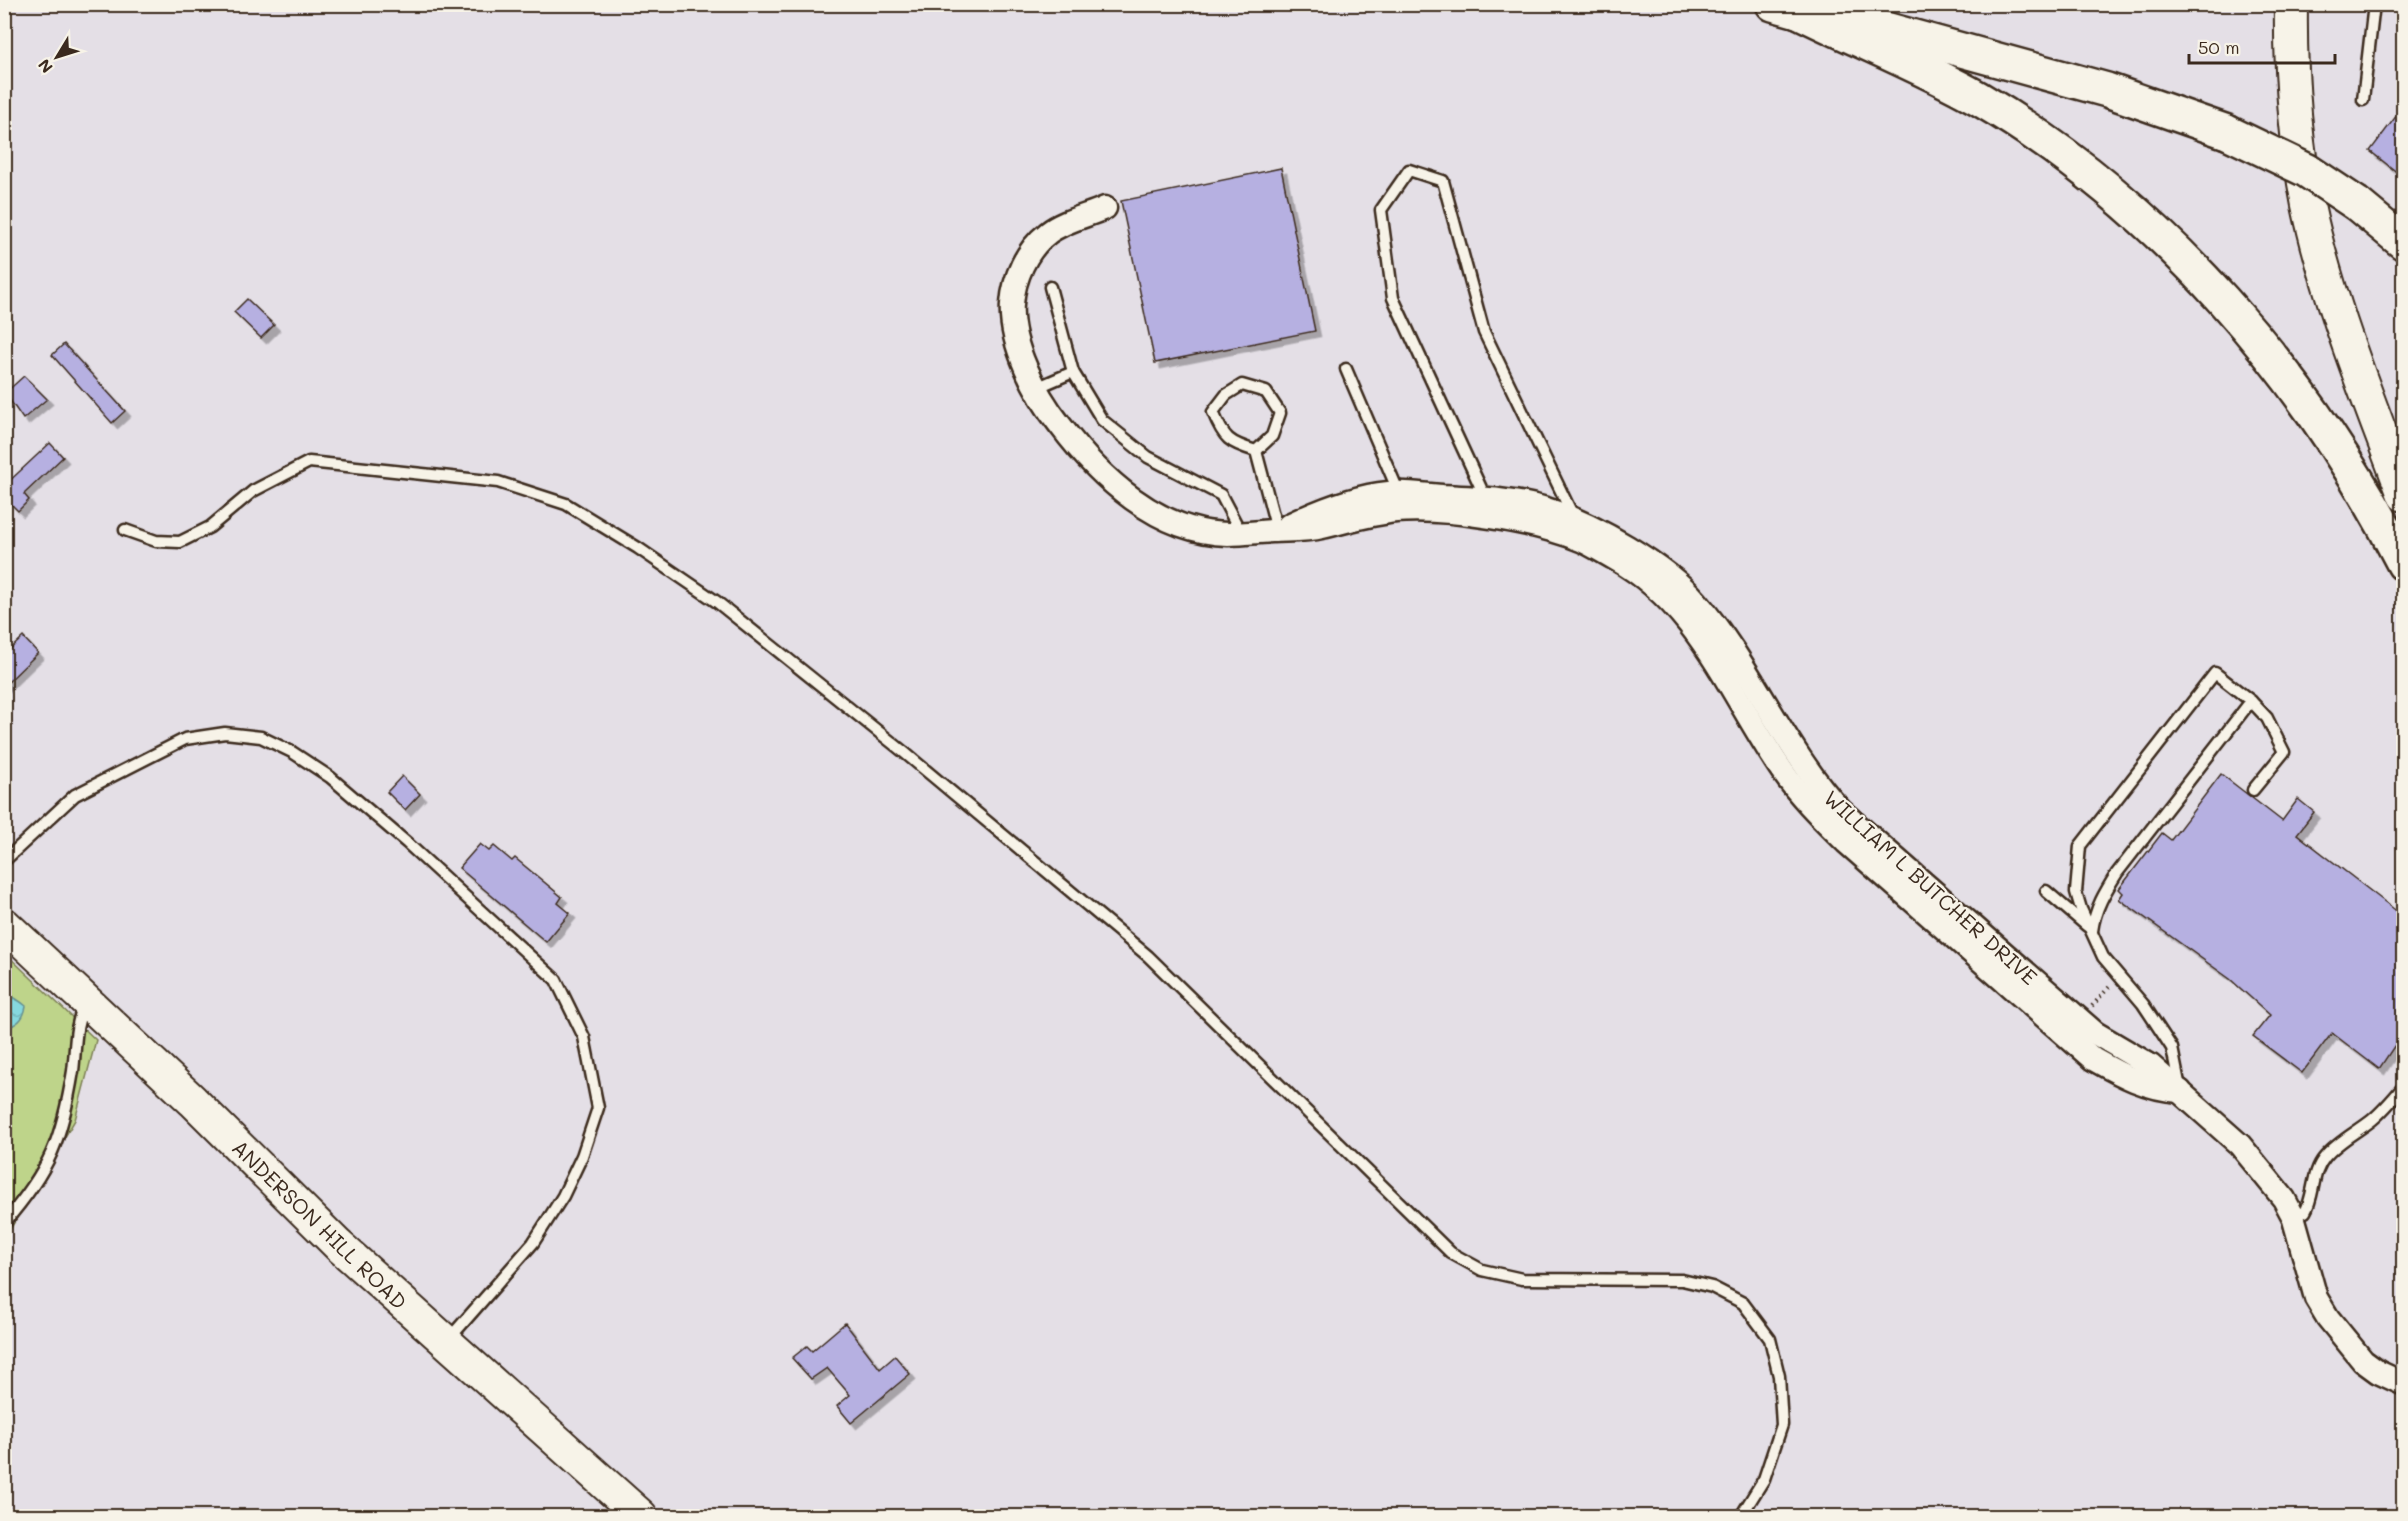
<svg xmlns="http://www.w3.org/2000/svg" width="2408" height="1521" font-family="Mali,sans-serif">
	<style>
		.grass { fill: #bed48a; stroke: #7c7f54; stroke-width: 1.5 }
		.water { fill: url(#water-waves); stroke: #689291; stroke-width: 1.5 }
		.building { fill: #b6b0e1; stroke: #3b2a1e; stroke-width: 1.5; filter: url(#shadow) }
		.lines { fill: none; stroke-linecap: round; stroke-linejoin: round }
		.lane-casing { stroke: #3b2a1e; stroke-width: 15 }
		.street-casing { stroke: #3b2a1e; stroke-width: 27 }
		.secondary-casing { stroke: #3b2a1e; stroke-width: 36 }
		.highway-casing { stroke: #3b2a1e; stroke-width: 38 }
		.path { stroke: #3b2a1e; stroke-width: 4; stroke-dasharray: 1.5 4.5; stroke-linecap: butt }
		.lane { stroke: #f7f3e8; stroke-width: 10 }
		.street { stroke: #f7f3e8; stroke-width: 22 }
		.secondary { stroke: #f7f3e8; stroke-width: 32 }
		.highway { stroke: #f7f3e8; stroke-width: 33 }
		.highway-bridge-casing { stroke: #3b2a1e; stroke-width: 38; stroke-linecap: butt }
		.highway-bridge { stroke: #f7f3e8; stroke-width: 33 }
		.labels { text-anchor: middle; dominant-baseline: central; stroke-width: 4.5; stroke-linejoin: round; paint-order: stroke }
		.street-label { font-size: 21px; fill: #3b2a1e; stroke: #f7f3e8 }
	</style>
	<defs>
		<pattern id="water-waves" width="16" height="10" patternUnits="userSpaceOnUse" patternTransform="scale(1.5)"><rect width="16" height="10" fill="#86d8de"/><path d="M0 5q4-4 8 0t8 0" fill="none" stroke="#75babe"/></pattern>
		<filter id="shadow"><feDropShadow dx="5.5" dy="5.5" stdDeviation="0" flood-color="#0004"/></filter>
	</defs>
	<rect width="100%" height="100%" fill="#e4dfe6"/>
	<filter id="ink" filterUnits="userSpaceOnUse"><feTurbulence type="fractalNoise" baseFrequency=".0167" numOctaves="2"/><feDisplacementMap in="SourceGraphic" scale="12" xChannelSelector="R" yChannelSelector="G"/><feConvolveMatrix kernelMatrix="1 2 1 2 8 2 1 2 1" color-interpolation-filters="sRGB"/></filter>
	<g filter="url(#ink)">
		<polygon class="grass" points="5,953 96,1040 75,1120 5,1238"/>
		<path class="water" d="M4,989C11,997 18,999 26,1006C24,1020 17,1024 5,1029Z"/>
		<g class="building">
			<polygon points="2403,107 2403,177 2370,151"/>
			<polygon points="1281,168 1315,331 1155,363 1121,201"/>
			<polygon points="247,299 274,325 261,338 234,312"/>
			<polygon points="64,344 125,411 112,423 52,355"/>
			<polygon points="24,376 47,399 23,419 5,393"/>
			<polygon points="50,443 63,457 24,494 29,500 18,511 4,497 4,486"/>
			<polygon points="23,637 38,653 4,686 4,655"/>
			<polygon points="2221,774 2282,821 2298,799 2314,812 2297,834 2403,916 2403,1033 2379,1069 2332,1033 2302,1073 2253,1036 2270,1015 2230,979 2119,899 2123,893 2119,889 2162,833 2171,840"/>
			<polygon points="402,776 420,794 405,810 387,792"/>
			<polygon points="480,844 489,851 494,846 512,861 515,858 562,897 558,903 570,913 546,942 459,868"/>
			<polygon points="845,1323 880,1369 895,1356 910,1374 851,1423 837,1406 850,1395 827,1368 811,1379 792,1358 807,1346 812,1351"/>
		</g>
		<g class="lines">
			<g class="lane-casing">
				<g id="lane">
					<polyline points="2363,100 2374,4"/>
					<polyline points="1050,287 1073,372 1102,420 1148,457 1221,495 1241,533"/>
					<polyline points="1346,369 1399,493"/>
					<path d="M1242,385L1266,392L1280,413L1272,436L1256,451C1229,443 1224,439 1213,412L1226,395Z"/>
					<polyline points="1036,388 1073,372"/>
					<polyline points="1256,451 1277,530"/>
					<polyline points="1486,499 1393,298 1381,210 1409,170 1443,181 1484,332 1574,518"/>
					<polyline points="125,530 156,541 180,542 210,527 253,491 309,462 498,482 566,504 638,548 717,602 905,753 1148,956 1451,1253 1482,1270 1522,1279 1682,1280 1712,1287 1743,1303 1770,1339 1779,1376 1782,1425 1764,1479 1741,1516"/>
					<polyline points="4,861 75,795 185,739 225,733 261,737 292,752 330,777 407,843 556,980 584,1037 598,1108 582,1156 563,1196 533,1243 448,1340"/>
					<polyline points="2046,891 2087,926"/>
					<path d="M2092,931C2095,908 2105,892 2117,873L2251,701"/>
					<polyline points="2180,1088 2172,1048 2143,1004 2103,957 2081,909 2076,892 2080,846 2215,673 2251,701 2267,718 2284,752 2253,790"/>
					<path d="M2293,1216L2305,1212C2315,1195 2311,1173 2325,1157C2337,1142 2357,1132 2372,1120C2384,1110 2394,1098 2404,1086"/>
					<path d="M4,1223C50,1170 62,1139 73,1071C76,1047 74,1025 85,1004"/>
				</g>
			</g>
			<g class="street-casing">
				<g id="street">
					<path d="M1105,208C1087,216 1063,221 1048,233C1026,250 1014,278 1012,304C1009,343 1036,395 1060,425C1099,477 1158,533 1228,534C1243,534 1258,532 1272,531C1288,530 1306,531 1322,527C1348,521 1369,514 1396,511C1445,507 1535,521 1581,540C1592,545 1603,552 1614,558C1699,605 1731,697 1783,772C1801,798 1824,820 1846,842L2093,1059C2121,1075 2147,1089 2180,1091"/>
					<path d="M1289,525C1318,511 1347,499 1379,494C1400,491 1421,494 1442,496C1477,498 1513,499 1546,509C1594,524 1664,564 1696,601C1752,666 1783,748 1841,811L2095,1033L2151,1066L2240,1145L2284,1199L2293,1216L2316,1298L2328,1318L2363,1361L2378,1372L2404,1384"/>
				</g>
			</g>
			<g class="secondary-casing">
				<g id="secondary">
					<path d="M2291,4C2290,71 2295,139 2308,205C2329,304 2369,400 2404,495"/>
					<polyline points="4,924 193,1101 338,1245 641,1516"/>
				</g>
			</g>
			<g class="highway-casing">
				<g id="highway">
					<polyline points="1773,4 1798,11 1856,21 2107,90 2227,132"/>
					<path d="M1798,11C1858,41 1920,65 1978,98C2161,205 2308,376 2404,564"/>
					<polyline points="2357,204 2404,243"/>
				</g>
			</g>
			<polyline class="path" points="2092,1006 2111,985"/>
			<use href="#lane" class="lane"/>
			<use href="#street" class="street"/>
			<use href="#secondary" class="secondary"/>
			<use href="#highway" class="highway"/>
			<g class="highway-bridge-casing">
				<polyline id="highway-bridge" points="2227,132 2306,170 2357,204"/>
			</g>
			<use href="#highway-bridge" class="highway-bridge"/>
		</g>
	</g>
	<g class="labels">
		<g class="street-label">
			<text transform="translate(1931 887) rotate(42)">WILLIAM L BUTCHER DRIVE</text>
			<text transform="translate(320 1224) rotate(44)">ANDERSON HILL ROAD</text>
		</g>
	</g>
	<rect width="2408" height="1521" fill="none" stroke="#f7f3e8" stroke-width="24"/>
	<rect x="12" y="12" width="2384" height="1497" fill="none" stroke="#3b2a1e" stroke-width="2" filter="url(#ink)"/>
	<g transform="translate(57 57) rotate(232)" stroke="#f7f3e8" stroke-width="4.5" paint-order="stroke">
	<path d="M0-4.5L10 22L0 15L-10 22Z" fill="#3b2a1e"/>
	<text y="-9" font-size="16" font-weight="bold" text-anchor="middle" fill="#3b2a1e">N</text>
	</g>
	<path d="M2189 54v9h146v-9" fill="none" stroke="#3b2a1e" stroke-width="3"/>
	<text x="2198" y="54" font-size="18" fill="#3b2a1e" stroke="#f7f3e8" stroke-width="4.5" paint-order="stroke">50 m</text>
</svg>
